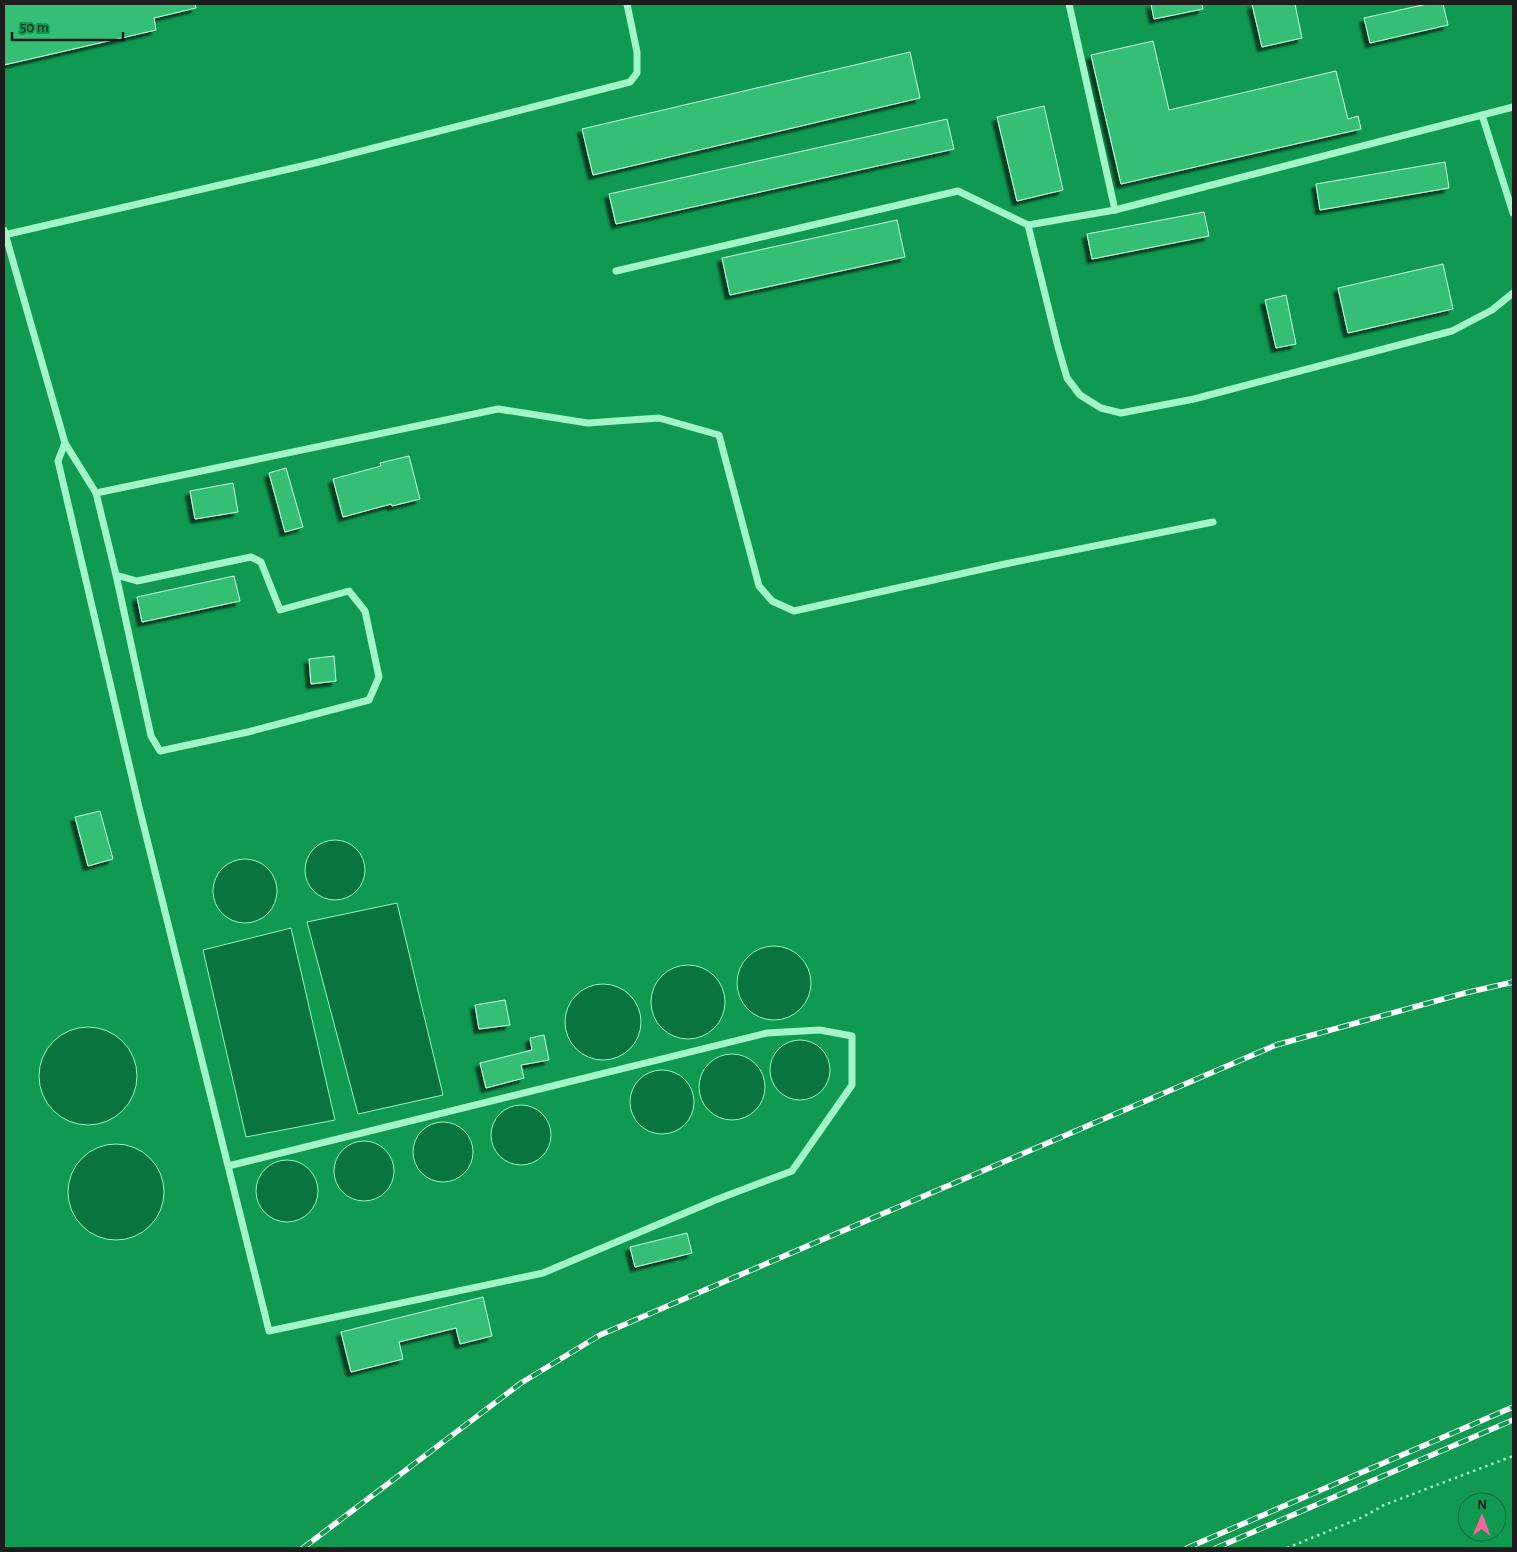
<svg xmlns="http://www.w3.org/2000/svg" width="1517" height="1552" font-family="'Alegreya Sans',sans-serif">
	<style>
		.water { fill: #09743d; stroke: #92f8c0 }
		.building { fill: #34bf74; stroke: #c9fee2; filter: url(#shadow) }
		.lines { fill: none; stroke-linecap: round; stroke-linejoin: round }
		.path { stroke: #a1f5c7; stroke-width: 2.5; stroke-dasharray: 2.5 4; stroke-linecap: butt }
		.service { stroke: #a1f5c7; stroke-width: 7 }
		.rail-casing { stroke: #fff; stroke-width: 5.5 }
		.rail { stroke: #109951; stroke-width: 4; stroke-dasharray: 11; stroke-linecap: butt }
	</style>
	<defs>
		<filter id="shadow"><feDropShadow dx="-4.5" dy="4.5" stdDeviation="1" flood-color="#0009"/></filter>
	</defs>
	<rect width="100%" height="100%" fill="#109951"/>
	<g class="water">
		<circle cx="335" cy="870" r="30"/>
		<circle cx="245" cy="891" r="32"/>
		<polygon points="397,903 443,1095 358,1114 307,922"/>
		<polygon points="291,928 335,1120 246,1137 203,950"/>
		<circle cx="774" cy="983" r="37"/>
		<circle cx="688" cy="1002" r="37"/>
		<circle cx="603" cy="1022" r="38"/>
		<circle cx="88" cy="1076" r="49"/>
		<circle cx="800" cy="1070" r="30"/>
		<circle cx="732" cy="1087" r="33"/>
		<circle cx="662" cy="1102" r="32"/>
		<circle cx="521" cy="1135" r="30"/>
		<circle cx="443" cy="1152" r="30"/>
		<circle cx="364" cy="1171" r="30"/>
		<circle cx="116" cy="1192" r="48"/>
		<circle cx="287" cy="1191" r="31"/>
	</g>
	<g class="building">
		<polygon points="4,4 195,4 196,8 154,18 156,30 4,65"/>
		<polygon points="1151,4 1202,4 1203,9 1154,19"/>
		<polygon points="1252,4 1295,4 1302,38 1262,47"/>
		<polygon points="1427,4 1443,4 1448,25 1370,43 1364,18"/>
		<polygon points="1153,41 1169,110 1336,71 1348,119 1358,116 1361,129 1121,184 1091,55"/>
		<polygon points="910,52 920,98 593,175 582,129"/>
		<polygon points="1044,106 1063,190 1017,201 997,117"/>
		<polygon points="947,119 954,149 616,224 609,194"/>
		<polygon points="1445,162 1449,188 1320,210 1316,184"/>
		<polygon points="1204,212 1209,236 1092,259 1087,234"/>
		<polygon points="897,220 905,257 730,295 722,258"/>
		<polygon points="1443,264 1453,309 1348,333 1338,288"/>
		<polygon points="1286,295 1296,344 1276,348 1265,300"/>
		<polygon points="409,456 420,499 392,506 391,504 343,517 333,479 381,466 380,463"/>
		<polygon points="286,468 303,527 285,532 269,473"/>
		<polygon points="233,483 238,512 195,519 190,491"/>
		<polygon points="234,576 240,601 142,622 137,597"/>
		<polygon points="334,656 336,681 311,684 309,659"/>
		<polygon points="100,811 113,859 88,866 75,817"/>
		<polygon points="505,1000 510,1025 479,1029 475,1005"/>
		<polygon points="544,1035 549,1060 521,1065 524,1078 486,1088 480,1063 532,1050 530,1038"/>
		<polygon points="687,1233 692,1253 635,1267 630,1247"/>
		<polygon points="483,1297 492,1336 460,1344 456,1328 399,1342 403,1359 351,1372 341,1332"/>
	</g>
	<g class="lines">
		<polyline class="path" points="1287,1548 1363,1517 1384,1505 1513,1456"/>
		<g class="service">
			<polyline points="1069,4 1115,210"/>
			<polyline points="1482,115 1513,213"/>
			<polyline points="1028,225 1058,347 1067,378 1080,395 1101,408 1121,413 1194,399 1452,331 1492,310 1513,293"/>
			<polyline points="4,230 65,443 96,493 116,575 137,581 251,557 261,562 280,610 349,591 365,611 379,677 369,700 248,732 160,751 151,736 116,575"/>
			<polyline points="4,235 319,162 630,82 637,73 637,52 627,4"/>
			<polyline points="616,271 958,191 1028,225 1115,210 1513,107"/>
			<polyline points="65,443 58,461 139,807 269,1331 543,1273 718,1199 792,1171 852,1085 852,1036 820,1030 767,1033 228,1166"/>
			<polyline points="96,493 498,409 588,423 659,418 719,435 759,586 772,601 794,611 1005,564 1213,522"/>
		</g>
		<g class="rail-casing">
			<g id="rail">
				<polyline points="303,1548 521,1383 600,1335 1276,1045 1465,993 1513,982"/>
				<polyline points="1187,1548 1513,1407"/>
				<polyline points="1216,1548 1513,1420"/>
			</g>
		</g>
		<use href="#rail" class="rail"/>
	</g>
	<rect width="1517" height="1552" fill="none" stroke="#1d1d1d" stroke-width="10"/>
	<g transform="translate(1482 1517) rotate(1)"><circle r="24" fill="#109951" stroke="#15673c"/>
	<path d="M0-4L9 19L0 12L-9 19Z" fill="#ff649f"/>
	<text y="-8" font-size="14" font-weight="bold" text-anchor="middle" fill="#1d1d1d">N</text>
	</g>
	<path d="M12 32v8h111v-8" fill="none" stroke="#1d1d1d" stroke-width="2.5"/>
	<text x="20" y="32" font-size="15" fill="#1d1d1d" stroke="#109951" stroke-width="4" paint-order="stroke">50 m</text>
</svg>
